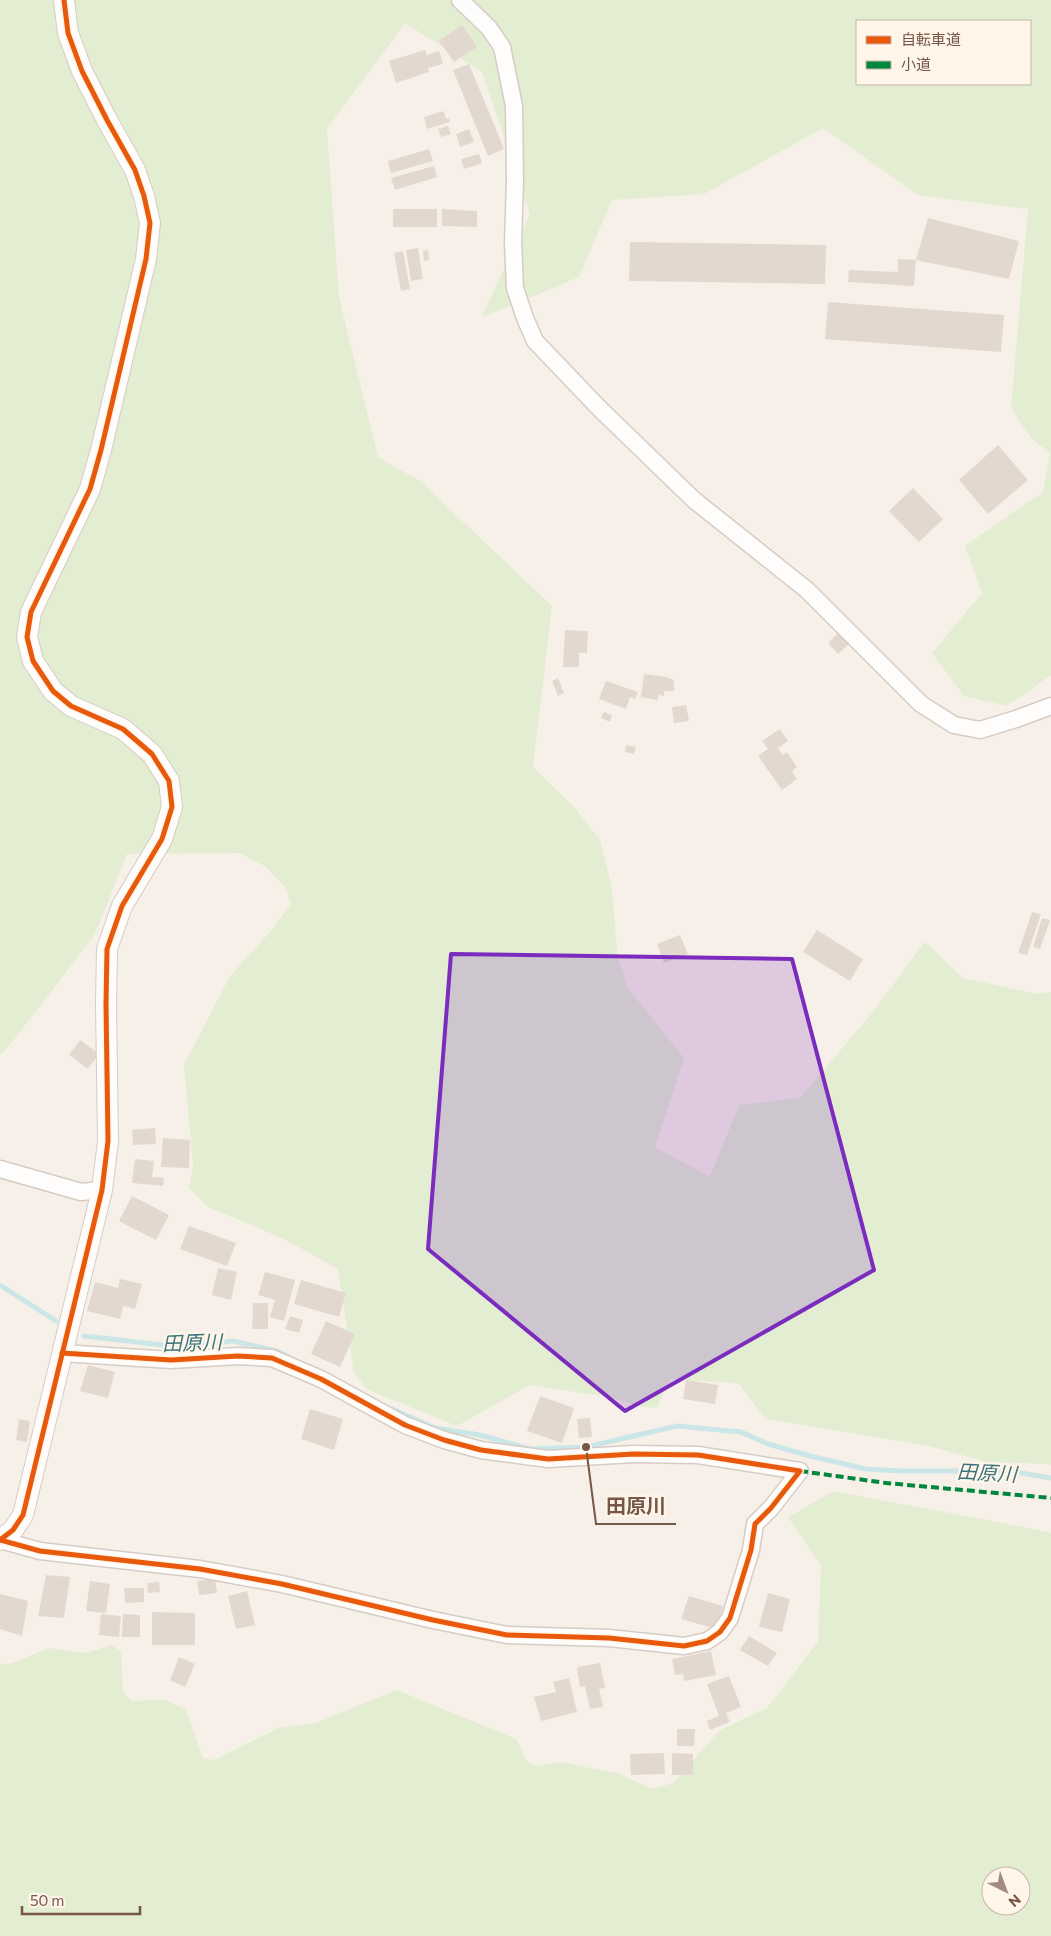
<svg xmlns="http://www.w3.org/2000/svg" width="1051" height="1936" font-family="Commissioner,'Noto Sans JP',sans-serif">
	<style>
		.green { fill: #e3edd2; fill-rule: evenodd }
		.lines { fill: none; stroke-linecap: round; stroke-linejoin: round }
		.stream { stroke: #cae6e7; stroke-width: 5 }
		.building { fill: #e3d8cf }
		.minor-casing { stroke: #d5ccc5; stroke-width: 19 }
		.tertiary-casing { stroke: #d5ccc5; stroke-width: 22 }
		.minor { stroke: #fefdfc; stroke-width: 16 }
		.tertiary { stroke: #fefdfc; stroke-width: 20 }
		.quiet { stroke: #00873e; stroke-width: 4; stroke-dasharray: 8 4; stroke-linecap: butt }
		.cycleway-casing { stroke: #fff5e9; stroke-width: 8 }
		.cycleway { stroke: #e8590c; stroke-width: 5 }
		.marked { fill: #7b2cbf; fill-opacity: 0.2; stroke: #7b2cbf; stroke-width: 4; stroke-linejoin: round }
		.labels { text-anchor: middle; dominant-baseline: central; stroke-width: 4.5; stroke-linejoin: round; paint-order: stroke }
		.water-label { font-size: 20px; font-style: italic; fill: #3b747c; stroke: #fff5e9 }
		.leader { fill: none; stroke: #755647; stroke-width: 2 }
		.callout-dot { fill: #755647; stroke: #fff5e9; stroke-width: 2 }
		.callout-label { font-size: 20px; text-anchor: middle; font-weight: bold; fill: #755647; stroke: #fff5e9; stroke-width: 4.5; stroke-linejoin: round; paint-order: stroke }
	</style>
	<rect width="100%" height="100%" fill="#f7f0e8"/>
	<g class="green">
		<path d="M0,0H1051V675L1007,706L964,696L932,653L982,593L965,546L1043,492L1050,453L1031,438L1011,408L1028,209L918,195L823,128L704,194L612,200L579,277L481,318L530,214L482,72L405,23L327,129L339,297L378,457L420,481L552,606L533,767L574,807L600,840L612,888L617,952L627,987L684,1058L655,1147L710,1177L739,1105L800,1098L872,1013L925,942L963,978L1037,994L1051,992V1466L1048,1464L987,1462L929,1446L766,1419L738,1383L670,1379L657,1408L643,1407L608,1397L530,1385L457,1426L368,1390L354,1373L338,1269L282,1238L208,1207L189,1188L193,1165L184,1065L230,976L270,932L291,904L285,887L266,867L240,853L127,854L94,936L9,1046L0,1055ZM857,21H1030V84H857Z"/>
		<path d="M834,1491C906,1506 979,1517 1051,1533V1936H0V1665L13,1663L48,1648L86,1653L112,1645L121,1652L123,1692L131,1701L166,1700L186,1710L203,1758L214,1760L281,1727L316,1723L397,1690L516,1739L526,1760L537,1766L561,1762L620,1774L652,1789L673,1783L720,1730L767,1708L818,1642L821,1566L788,1517ZM991,1876H1021V1906H991Z"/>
	</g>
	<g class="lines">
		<g class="stream">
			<polyline points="0,1285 56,1321"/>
			<polyline points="84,1336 172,1346 233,1341 277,1351 289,1357"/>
			<polyline points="392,1409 435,1428 480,1435 530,1449 586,1447 677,1426 741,1432 768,1444 810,1456 866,1469 900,1471 1010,1471 1051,1478"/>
		</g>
	</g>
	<g class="building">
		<polygon points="462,25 477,47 454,62 439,41"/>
		<polygon points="425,50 427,55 439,51 443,64 428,68 429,72 396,83 389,61"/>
		<polygon points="469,64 504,149 488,156 453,70"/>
		<polygon points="444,111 446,119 449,118 450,122 427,129 424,117"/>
		<polygon points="448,126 451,134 441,137 438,129"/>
		<polygon points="469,129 474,142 460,147 456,134"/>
		<polygon points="429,149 433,161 391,173 388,161"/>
		<polygon points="479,154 482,163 464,169 461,159"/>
		<polygon points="434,166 437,177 395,190 391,178"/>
		<rect x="393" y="209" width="44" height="18"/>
		<polygon points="442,209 477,211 477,227 442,226"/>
		<polygon points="928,218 1019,241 1009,279 916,260 914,286 848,282 849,270 898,272 898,259 916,260"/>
		<polygon points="630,242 826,245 825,284 629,281"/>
		<polygon points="418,248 423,279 411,281 406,250"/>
		<polygon points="428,250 429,260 424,261 423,251"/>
		<polygon points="403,251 410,289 401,291 394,253"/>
		<polygon points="828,302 1004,315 1001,352 825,339"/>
		<polygon points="998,445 1028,480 988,514 959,480"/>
		<polygon points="913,488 943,519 919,542 889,511"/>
		<polygon points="565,630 588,631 587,653 579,653 579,667 563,667"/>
		<polygon points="839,632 850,643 838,654 828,643"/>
		<polygon points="644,674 666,677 674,680 674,691 664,691 664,696 658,695 658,700 641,697"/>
		<polygon points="558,678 564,693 558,696 552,681"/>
		<polygon points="606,681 638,692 635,699 630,697 626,709 599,699"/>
		<polygon points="686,705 689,721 674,723 672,707"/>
		<polygon points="604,712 612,715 610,722 601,718"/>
		<polygon points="780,729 788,741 778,748 783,755 787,752 797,767 792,771 797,779 782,790 758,756 768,749 762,741"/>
		<polygon points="626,745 636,747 634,754 625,752"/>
		<polygon points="1032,912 1041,914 1027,955 1018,953"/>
		<polygon points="1042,918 1050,920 1040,949 1033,947"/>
		<polygon points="817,930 863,959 850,981 803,952"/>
		<polygon points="680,935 688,954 664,963 657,944"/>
		<polygon points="80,1040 99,1054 88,1069 69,1055"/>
		<polygon points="155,1128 156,1144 133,1145 132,1130"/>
		<polygon points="163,1138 190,1140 189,1168 161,1167"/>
		<polygon points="135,1159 154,1161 152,1177 164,1178 163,1186 132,1183"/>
		<polygon points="132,1196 169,1215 156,1240 119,1221"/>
		<polygon points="189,1226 236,1243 227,1266 180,1249"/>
		<polygon points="218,1268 237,1272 231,1300 212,1295"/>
		<polygon points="265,1272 295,1280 284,1321 270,1317 275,1300 258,1295"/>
		<polygon points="120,1279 142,1284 135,1309 123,1306 120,1319 87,1311 95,1282 118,1288"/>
		<polygon points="301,1280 346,1293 339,1317 294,1304"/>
		<polygon points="253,1303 268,1303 268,1329 252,1329"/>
		<polygon points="290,1316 303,1320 299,1333 285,1329"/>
		<polygon points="326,1321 355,1334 340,1367 311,1354"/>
		<polygon points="88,1365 115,1372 108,1398 80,1391"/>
		<polygon points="686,1380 718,1385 715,1404 683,1399"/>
		<polygon points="540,1396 574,1408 562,1443 527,1431"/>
		<polygon points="310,1409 343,1419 334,1450 301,1439"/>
		<polygon points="590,1418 592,1437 579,1438 577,1419"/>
		<polygon points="19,1419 30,1421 27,1442 16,1440"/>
		<polygon points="46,1575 70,1577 64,1618 38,1616"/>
		<polygon points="215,1579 217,1593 199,1595 197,1581"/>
		<polygon points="90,1581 110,1584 106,1613 86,1611"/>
		<polygon points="159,1582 160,1592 148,1593 147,1583"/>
		<polygon points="124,1588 144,1588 144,1602 125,1603"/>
		<polygon points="247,1591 255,1625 236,1629 228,1596"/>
		<polygon points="768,1593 790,1599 782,1632 759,1627"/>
		<polygon points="0,1594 28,1601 22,1636 0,1629"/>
		<polygon points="689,1596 723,1606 716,1629 681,1619"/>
		<polygon points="152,1612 195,1613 195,1645 152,1645"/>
		<polygon points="101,1614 121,1616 119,1637 99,1635"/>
		<polygon points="123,1614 140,1615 140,1637 122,1637"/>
		<polygon points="749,1636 777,1653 768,1666 740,1650"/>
		<polygon points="711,1651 716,1675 684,1681 683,1674 675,1675 672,1659"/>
		<polygon points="179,1657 195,1664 185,1687 170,1680"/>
		<polygon points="600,1663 605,1688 599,1689 603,1707 590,1709 585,1686 580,1687 577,1667"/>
		<polygon points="729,1676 741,1707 726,1713 730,1722 710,1730 707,1721 719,1716 707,1684"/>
		<polygon points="569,1678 577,1712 541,1721 534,1697 556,1692 553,1682"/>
		<polygon points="677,1729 695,1729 694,1746 677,1746"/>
		<polygon points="664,1753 665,1774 631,1775 630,1754"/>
		<polygon points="672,1753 693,1754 693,1775 672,1775"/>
	</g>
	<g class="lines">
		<g class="minor-casing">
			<g id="minor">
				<polyline points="460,0 489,28 502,47 514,106 515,180 513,243 515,288 525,318 535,341 599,408 694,500 807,590 921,704 954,725 980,730 1016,719 1051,706"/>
				<polyline points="0,1169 81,1192 102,1190"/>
				<polyline points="0,1540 40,1551 200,1569 282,1584 433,1620 507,1635 609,1638 684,1646 707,1641 720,1632 730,1618 751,1550 755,1524 771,1508 800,1471 698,1455 634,1454 548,1459 481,1450 444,1440 405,1425 321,1379 272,1358 238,1356 171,1360 62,1353"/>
			</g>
		</g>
		<g class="tertiary-casing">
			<polyline id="tertiary" points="0,1540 13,1530 23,1515 102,1190 108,1141 106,1004 107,949 122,906 162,839 172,807 169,781 152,754 123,729 71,706 53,691 33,661 27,637 31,612 90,489 101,450 146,259 150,223 144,196 135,170 107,120 82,71 68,33 64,0"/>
		</g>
		<use href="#minor" class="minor"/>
		<use href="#tertiary" class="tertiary"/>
		<polyline class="quiet" points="800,1471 886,1483 1051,1498"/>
		<g class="cycleway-casing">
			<g id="cycleway">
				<polyline points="0,1540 13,1530 23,1515 102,1190 108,1141 106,1004 107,949 122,906 162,839 172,807 169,781 152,754 123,729 71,706 53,691 33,661 27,637 31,612 90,489 101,450 146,259 150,223 144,196 135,170 107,120 82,71 68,33 64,0"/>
				<polyline points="0,1540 40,1551 200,1569 282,1584 433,1620 507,1635 609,1638 684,1646 707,1641 720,1632 730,1618 751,1550 755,1524 771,1508 800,1471 698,1455 634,1454 548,1459 481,1450 444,1440 405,1425 321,1379 272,1358 238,1356 171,1360 62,1353"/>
			</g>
		</g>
		<use href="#cycleway" class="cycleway"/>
	</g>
	<path class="marked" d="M451,954L792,959L874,1270L625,1411L428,1249Z"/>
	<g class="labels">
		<g class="water-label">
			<text transform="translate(192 1342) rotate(-2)">田原川</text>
			<text transform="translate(987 1472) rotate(3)">田原川</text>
		</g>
	</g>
	<path class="leader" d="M586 1447L596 1524H676"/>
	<circle class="callout-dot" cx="586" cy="1447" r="5"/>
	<g class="callout-label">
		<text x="636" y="1513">田原川</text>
	</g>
	<rect x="856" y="20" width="175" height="65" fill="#fff5e9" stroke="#c8b5a8"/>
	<rect x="866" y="36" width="25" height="8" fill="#e8590c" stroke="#c8b5a8"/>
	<text x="901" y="45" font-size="15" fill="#755647">自転車道</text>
	<rect x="866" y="61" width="25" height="8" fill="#00873e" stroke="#c8b5a8"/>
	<text x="901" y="70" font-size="15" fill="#755647">小道</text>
	<g transform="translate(1006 1891) rotate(138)"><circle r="24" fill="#fff5e9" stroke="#c8b5a8"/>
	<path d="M0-4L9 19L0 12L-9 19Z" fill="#a28c7f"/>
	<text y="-8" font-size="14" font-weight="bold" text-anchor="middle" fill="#755647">N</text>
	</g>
	<path d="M22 1906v8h118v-8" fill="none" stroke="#755647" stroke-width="2.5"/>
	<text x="30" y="1906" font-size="15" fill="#755647" stroke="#fff5e9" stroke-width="4" paint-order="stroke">50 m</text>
</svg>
